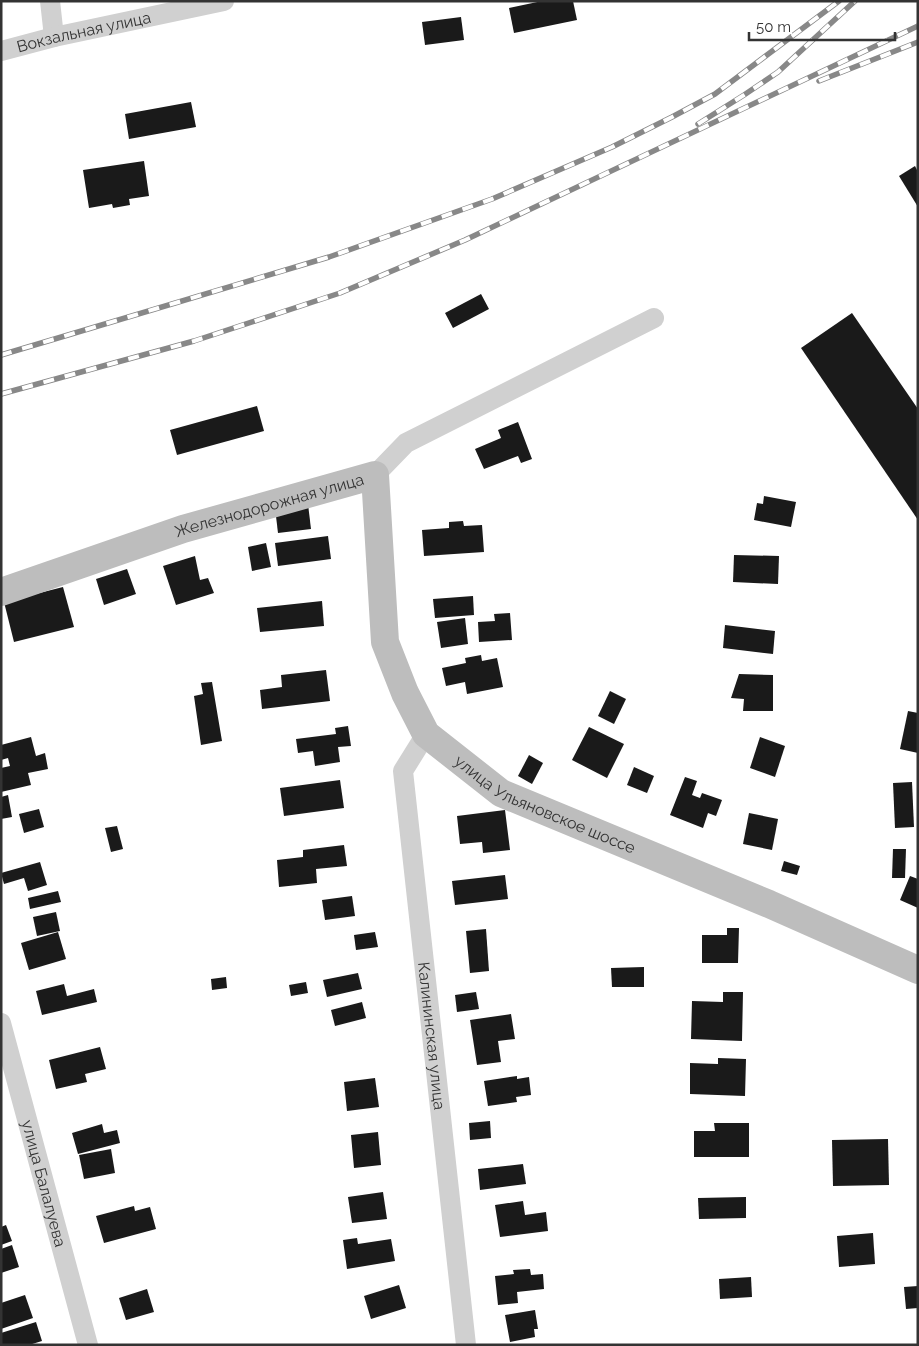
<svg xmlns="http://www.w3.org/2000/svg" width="919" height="1346" font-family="Raleway,sans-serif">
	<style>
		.building { fill: #1a1a1a }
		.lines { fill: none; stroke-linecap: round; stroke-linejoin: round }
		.street { stroke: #d0d0d0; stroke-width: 20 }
		.secondary { stroke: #bdbdbd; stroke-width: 28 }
		.rail-casing { stroke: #888; stroke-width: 5.5 }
		.rail { stroke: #fff; stroke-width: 4; stroke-dasharray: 11; stroke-linecap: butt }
		.labels { text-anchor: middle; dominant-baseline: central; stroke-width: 5; stroke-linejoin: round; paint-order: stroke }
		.street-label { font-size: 16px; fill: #333; stroke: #fff }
	</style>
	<rect width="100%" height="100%" fill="#fff"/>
	<g class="building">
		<polygon points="542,1 573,1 577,20 514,33 509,8"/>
		<polygon points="461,17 464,40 425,45 422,22"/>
		<polygon points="191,102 196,127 129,139 125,114"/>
		<polygon points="144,161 149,196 129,199 130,205 113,208 112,204 89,208 83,170"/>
		<polygon points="915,166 918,172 918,207 899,176"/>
		<polygon points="481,294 489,309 453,328 445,313"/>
		<polygon points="852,313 918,409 918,520 801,348"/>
		<polygon points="257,406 264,431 177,455 170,430"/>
		<polygon points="518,422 532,459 521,463 518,456 484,469 475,449 501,438 498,430"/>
		<polygon points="764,496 796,502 791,527 754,520 757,503 763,504"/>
		<polygon points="308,504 311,529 278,533 275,508"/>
		<polygon points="463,521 464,526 482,525 484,552 424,556 422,530 449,528 449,522"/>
		<polygon points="328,536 331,559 278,566 275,543"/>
		<polygon points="266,543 271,567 252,571 248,547"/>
		<polygon points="734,555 779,556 778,584 733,582"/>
		<polygon points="195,556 200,580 208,578 214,593 176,605 163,566"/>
		<polygon points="127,569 136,594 104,605 96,579"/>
		<polygon points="63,587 74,627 14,642 4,602"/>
		<polygon points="473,596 474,615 435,618 433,599"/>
		<polygon points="322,601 324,626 260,632 257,608"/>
		<polygon points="510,613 512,640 479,642 478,622 495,621 494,614"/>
		<polygon points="465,618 468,644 441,648 437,622"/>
		<polygon points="725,625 775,631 773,654 723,648"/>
		<polygon points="481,655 482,661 497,658 503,687 467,694 465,682 446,686 442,668 466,663 465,658"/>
		<polygon points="326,670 330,701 262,709 260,690 282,687 281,675"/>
		<polygon points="739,674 773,675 773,711 743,711 744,699 731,698"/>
		<polygon points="212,682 222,741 201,745 194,696 203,694 201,683"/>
		<polygon points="610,691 626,699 614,724 598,716"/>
		<polygon points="908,711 918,713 918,753 900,749"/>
		<polygon points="348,726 351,746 338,747 340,762 315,766 313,751 298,753 296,739 336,734 335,728"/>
		<polygon points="589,727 624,744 607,778 572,760"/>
		<polygon points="31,737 36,756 45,753 48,769 28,773 31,785 1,792 1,768 10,766 8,758 1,760 1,745"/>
		<polygon points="760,737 785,746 775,777 750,768"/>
		<polygon points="529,755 543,763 532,784 518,776"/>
		<polygon points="634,767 654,776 647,793 627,785"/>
		<polygon points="685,777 697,781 692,795 700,798 702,793 722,800 716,816 708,813 703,828 670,815"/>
		<polygon points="340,780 344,808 284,816 280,788"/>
		<polygon points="912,782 914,827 895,828 893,783"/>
		<polygon points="8,795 12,817 1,819 1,797"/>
		<polygon points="39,809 44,827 24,833 19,814"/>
		<polygon points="505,810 510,850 483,853 482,842 460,844 457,816"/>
		<polygon points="749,813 778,819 772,850 743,844"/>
		<polygon points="117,826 123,849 111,852 105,828"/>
		<polygon points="344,845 347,866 316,869 317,883 279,887 277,860 303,857 303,850"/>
		<polygon points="893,849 906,849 905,878 892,878"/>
		<polygon points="784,861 800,866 797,875 781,871"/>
		<polygon points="40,862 47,885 28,891 24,878 4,884 1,873"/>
		<polygon points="505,875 508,899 455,905 452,881"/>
		<polygon points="910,876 918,879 918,908 900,900"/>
		<polygon points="58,891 61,902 30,909 28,898"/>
		<polygon points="352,896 355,916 325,920 322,900"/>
		<polygon points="56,912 60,931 37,936 33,917"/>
		<polygon points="727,928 739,928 738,963 702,963 702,935 727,935"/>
		<polygon points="486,929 489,971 470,973 466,931"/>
		<polygon points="58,932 66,959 29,970 21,943"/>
		<polygon points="375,932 378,947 356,950 354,935"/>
		<polygon points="644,967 644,987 612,987 611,968"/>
		<polygon points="358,973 362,989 327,997 323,980"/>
		<polygon points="226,977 227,988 212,990 211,979"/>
		<polygon points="306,982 308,993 291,996 289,985"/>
		<polygon points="64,984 67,996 94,989 97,1002 42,1015 36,991"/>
		<polygon points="476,992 479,1009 457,1012 455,995"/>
		<polygon points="723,992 743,992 742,1041 691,1039 692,1001 723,1002"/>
		<polygon points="362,1002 366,1018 335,1026 331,1010"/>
		<polygon points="511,1014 515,1039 498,1041 501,1062 477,1065 470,1020"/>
		<polygon points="100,1047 106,1069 85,1074 87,1082 56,1089 49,1060"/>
		<polygon points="718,1058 746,1059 745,1096 690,1094 690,1063 718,1064"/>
		<polygon points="517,1076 517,1079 529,1077 531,1095 516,1097 517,1102 488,1106 484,1081"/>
		<polygon points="375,1078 379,1107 347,1111 344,1082"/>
		<polygon points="490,1121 491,1138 470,1140 469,1123"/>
		<polygon points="714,1123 749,1123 749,1157 694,1157 694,1131 715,1131"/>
		<polygon points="102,1124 104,1133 117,1130 120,1143 78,1154 72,1133"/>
		<polygon points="378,1132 381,1165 354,1168 351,1135"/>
		<polygon points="888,1139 889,1185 833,1186 832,1140"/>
		<polygon points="111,1149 115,1173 84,1179 79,1155"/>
		<polygon points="523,1164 526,1184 480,1190 478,1169"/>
		<polygon points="383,1192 387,1219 352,1223 348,1197"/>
		<polygon points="746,1197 746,1218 699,1219 698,1198"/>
		<polygon points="523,1201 525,1215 546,1212 548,1231 500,1237 495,1205"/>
		<polygon points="134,1206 135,1211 150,1207 156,1229 104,1243 96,1216"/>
		<polygon points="6,1225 12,1241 1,1245 1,1227"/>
		<polygon points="873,1233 875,1264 839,1267 837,1236"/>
		<polygon points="357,1238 358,1244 391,1239 395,1261 347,1269 343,1240"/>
		<polygon points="12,1245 19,1267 1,1273 1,1249"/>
		<polygon points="530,1269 531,1275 543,1274 544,1289 517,1292 518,1303 498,1305 495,1276 514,1274 513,1270"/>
		<polygon points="751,1277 752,1297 720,1299 719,1279"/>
		<polygon points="399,1285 406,1308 371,1319 364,1296"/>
		<polygon points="918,1286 918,1308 906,1309 904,1287"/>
		<polygon points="147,1289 154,1312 126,1320 119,1298"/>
		<polygon points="25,1295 33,1318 1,1329 1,1303"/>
		<polygon points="535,1310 538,1329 534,1329 535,1337 510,1342 505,1315"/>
		<polygon points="36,1322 42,1341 29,1345 1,1345 1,1333"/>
	</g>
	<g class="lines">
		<g class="street">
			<polyline points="50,1 54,37"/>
			<path id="s1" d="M1,51L54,37L224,1"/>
			<polyline points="375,475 406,443 654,318"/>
			<path id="s2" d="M426,734L403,771L466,1345"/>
			<path id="s3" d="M1,1023L88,1345"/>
		</g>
		<path class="secondary" id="s4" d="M1,592L183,529L375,475L385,642L405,693L426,734L501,793L769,904L918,970"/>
		<g class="rail-casing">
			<g id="rail">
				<polyline points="819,81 918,42"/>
				<polyline points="698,124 744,95 778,72 855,1"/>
				<polyline points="1,355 329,257 492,199 612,147 672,117 715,94 839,1"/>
				<polyline points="1,394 194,341 340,293 465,240 918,26"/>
			</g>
		</g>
		<use href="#rail" class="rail"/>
	</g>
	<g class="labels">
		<g class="street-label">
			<text stroke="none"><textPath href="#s1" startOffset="85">Вокзальная улица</textPath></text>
			<text stroke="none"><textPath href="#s4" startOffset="282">Железнодорожная улица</textPath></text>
			<text stroke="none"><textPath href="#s4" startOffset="800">улица Ульяновское шоссе</textPath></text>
			<text stroke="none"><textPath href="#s2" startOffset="310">Калининская улица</textPath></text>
			<text stroke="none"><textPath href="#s3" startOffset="166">улица Балалуева</textPath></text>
		</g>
	</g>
	<rect width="919" height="1346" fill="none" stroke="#333333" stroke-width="5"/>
	<path d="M749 32v8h146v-8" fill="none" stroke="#333333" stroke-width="2.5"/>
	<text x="756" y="32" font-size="15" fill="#333333" stroke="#ffffff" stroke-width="4" paint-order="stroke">50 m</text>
</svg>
